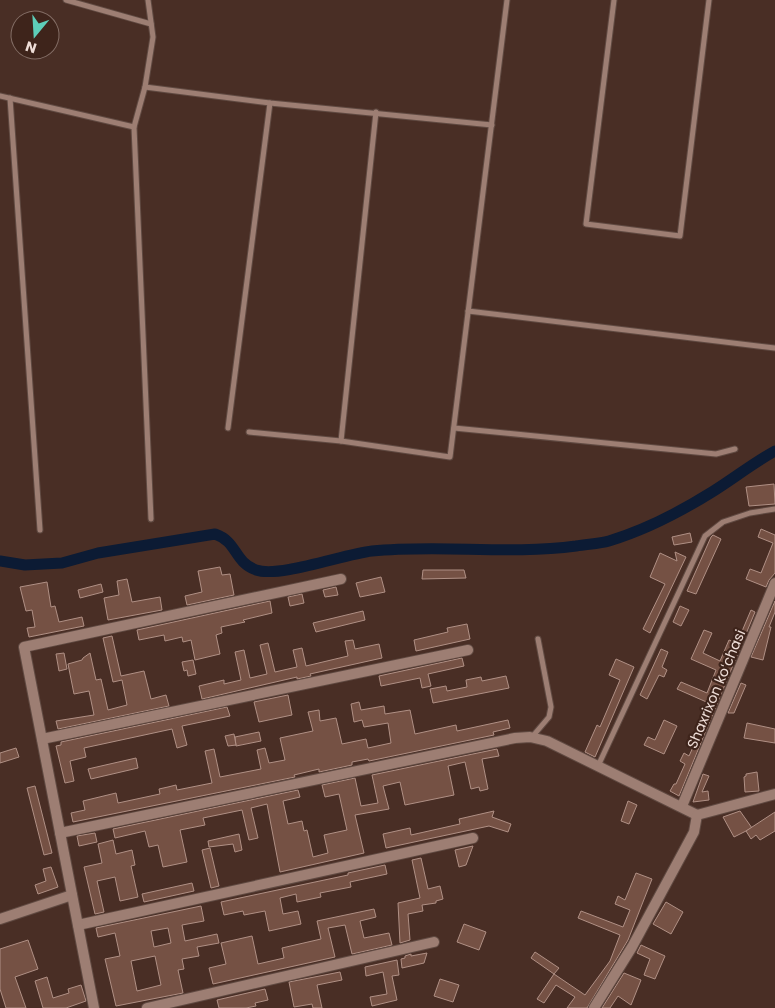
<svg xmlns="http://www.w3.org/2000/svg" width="775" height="1008" font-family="Poppins,sans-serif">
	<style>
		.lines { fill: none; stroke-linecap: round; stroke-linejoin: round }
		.canal { stroke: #0c1b34; stroke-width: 11 }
		.building { fill: #755144; stroke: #b09085; fill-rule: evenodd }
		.lane-casing { stroke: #604a42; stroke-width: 7 }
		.street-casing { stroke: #604a42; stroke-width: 12 }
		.lane { stroke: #9d7e73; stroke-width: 5 }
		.street { stroke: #9d7e73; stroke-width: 10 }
		.labels { text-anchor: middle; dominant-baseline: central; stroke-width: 4.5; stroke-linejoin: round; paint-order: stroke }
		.street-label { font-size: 14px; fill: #eeddd7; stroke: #3e241b }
	</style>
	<rect width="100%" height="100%" fill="#492e25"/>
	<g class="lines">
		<path class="canal" d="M0,561L25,565L62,563L98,553L215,534C238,542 233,561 256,570C280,578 344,554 372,551C439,544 508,555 576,546C587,544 599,544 609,541C645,530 680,512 712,492C733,479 753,463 775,451"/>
	</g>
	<g class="building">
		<polygon points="774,484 775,504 749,506 746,487"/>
		<polygon points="761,529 775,535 775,573 769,580 766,587 746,579 750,569 761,573 773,543 758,537"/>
		<polygon points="690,533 692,542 674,545 672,537"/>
		<polygon points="713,535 721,539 696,594 687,591 711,537"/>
		<polygon points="675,552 686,557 650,633 643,629 665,584 650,577 660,553 677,561"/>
		<polygon points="220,567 222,575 230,574 234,595 187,605 185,596 202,592 198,571"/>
		<polygon points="423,570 464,570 466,578 422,579"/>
		<polygon points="381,577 385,592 360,597 356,583"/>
		<polygon points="127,579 132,602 160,597 162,610 108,620 104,598 119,595 117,581"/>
		<polygon points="47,582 51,607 55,606 59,622 82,617 84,626 29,637 27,628 35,627 32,610 26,611 20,587"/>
		<polygon points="101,584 103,592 80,598 78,590"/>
		<polygon points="336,587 338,595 325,597 323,590"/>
		<polygon points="302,594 304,603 290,606 288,597"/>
		<polygon points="270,601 272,613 243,620 245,622 221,627 222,633 216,635 220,654 195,660 191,640 183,642 182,637 165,641 164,635 139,640 137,630"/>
		<polygon points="775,601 775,612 769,627 771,627 763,660 751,657"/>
		<polygon points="680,606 689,610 681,626 673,622"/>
		<polygon points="751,610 755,612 679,796 670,791 674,784 676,784 685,764 680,761 684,753 689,756 699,734 697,733 711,704 677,689 681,682 707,693 716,670 691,659 704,630 712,633 703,653 720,661 729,640 737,643"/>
		<polygon points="363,611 365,620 316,632 313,623"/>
		<polygon points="467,624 470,639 416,651 414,640 448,632 447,628"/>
		<polygon points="112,636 121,676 144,671 151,699 166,695 169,706 58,729 56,721 94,715 89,691 74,694 68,664 82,660 83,658 90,653 96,680 101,679 108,710 127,705 122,680 113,682 103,638"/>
		<polygon points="353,640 355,649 379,644 382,658 310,674 311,676 297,679 297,677 202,699 199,686 224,680 224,684 241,680 235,652 244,650 250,678 267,674 260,645 268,643 275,672 297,667 293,650 302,648 306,666 348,656 345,641"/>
		<polygon points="661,649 668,652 662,667 667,670 664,677 659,675 647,699 640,695"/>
		<polygon points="64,653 67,669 59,671 56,654"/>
		<polygon points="462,658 464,666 428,674 431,686 422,688 420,678 381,686 379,676"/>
		<polygon points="616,659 634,667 595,757 585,752 597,725 600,727 620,680 609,675"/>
		<polygon points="193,660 196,674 188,676 187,670 184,671 182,662"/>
		<polygon points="506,676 509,688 433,703 430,689 446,686 447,691 467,687 466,680 481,677 482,681"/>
		<polygon points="741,683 746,685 734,713 728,713"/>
		<polygon points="288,695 292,715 259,722 254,702"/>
		<polygon points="359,702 361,710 384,706 385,714 410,710 415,734 456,725 457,731 508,720 510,728 493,732 494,735 369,761 368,759 352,762 352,765 319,772 319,769 294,775 295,777 73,822 71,813 85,810 83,801 116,793 118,803 160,794 159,789 168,787 176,785 177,790 212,783 205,751 214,749 220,777 261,769 257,750 265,748 269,763 285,760 280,738 313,731 308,712 319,710 320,721 336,718 342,744 366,739 368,748 391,743 388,723 364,727 362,720 354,722 351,704"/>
		<polygon points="227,707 230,716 182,726 187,745 177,748 172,729 84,748 86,757 70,761 74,781 65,783 56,746 61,745 61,742"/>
		<polygon points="664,720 677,726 664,754 644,745 648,737 655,740"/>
		<polygon points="747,723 775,729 775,743 744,738"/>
		<polygon points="259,732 261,741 236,746 235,737"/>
		<polygon points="234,734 236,745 228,746 225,736"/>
		<polygon points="16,748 19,757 0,763 0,753"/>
		<polygon points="497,749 499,756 482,759 488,789 480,791 479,787 471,789 465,762 448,766 454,795 405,805 400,782 383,786 389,809 355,815 364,853 280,872 267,804 251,808 258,838 249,840 242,810 203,818 205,825 180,830 187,862 163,867 158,845 149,847 145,831 115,838 113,829 298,790 300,797 283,801 288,824 302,821 304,831 307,830 313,857 328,853 324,835 347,830 339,794 325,797 322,785 355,778 361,806 378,803 372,775"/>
		<polygon points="136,758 138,768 91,779 88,769"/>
		<polygon points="757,772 759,791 745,792 744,777 746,776 746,774"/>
		<polygon points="703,774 709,776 702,792 708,791 709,800 693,802"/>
		<polygon points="35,786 52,853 44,855 27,788"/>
		<polygon points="628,801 637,805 629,824 621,821"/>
		<polygon points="494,811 492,817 511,824 508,832 489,826 386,848 383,834 410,828 411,835 460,824 459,819"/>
		<polygon points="740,811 752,828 734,837 723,817"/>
		<polygon points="775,812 775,831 760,840 756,835 751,839 746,831"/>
		<polygon points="95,833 97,842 79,846 77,836"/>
		<polygon points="239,834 242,850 235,852 233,844 209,847 208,841"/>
		<polygon points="113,840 116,854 132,850 135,865 131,866 138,897 120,901 115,877 97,881 104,912 95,914 84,867 102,863 98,844"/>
		<polygon points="473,846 466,865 459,867 455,850"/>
		<polygon points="210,848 219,886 211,888 202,850"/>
		<polygon points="421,858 428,889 440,886 443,899 436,901 436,903 422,905 423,911 408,914 410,940 400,943 398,903 420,898 412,860"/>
		<polygon points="385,865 387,874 350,882 351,887 320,893 321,897 297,902 296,894 280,898 283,914 298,911 301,924 269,931 265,911 244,915 243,911 224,915 221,902 348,875 348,873"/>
		<polygon points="51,867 58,887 38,894 35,885 46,881 43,869"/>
		<polygon points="636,873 652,879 628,940 587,1008 567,1008 575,997 556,985 544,1003 537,999 554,974 585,995 610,961 620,935 578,918 581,911 623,927 630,910 615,904 618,896 625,900"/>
		<polygon points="192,883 194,891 144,902 142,894"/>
		<polygon points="666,902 683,912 671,934 653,924"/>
		<path d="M201,906L204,921L182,925L185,941L217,934L219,943L197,947L199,956L182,959L184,969L178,970L183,993L116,1006L105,959L120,956L115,933L98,937L96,928ZM168,928L171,943L154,947L151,931ZM155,956L161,985L137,991L131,961Z"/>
		<polygon points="374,909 376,917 360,921 364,938 389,933 392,945 352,954 345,925 328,928 335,957 213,984 209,968 226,964 221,943 252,936 258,964 284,958 282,948 321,939 317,921"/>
		<polygon points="464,924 486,932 479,950 457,942"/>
		<polygon points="28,940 38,969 15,977 26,1008 6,1008 0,989 0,949"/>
		<polygon points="641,945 665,956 655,979 644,975 650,959 637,953"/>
		<polygon points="535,952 559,968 554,974 531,958"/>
		<polygon points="427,953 424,963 402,968 401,959 405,958 405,956 411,954 411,956"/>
		<polygon points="397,960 399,975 392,976 397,1000 372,1006 370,997 387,994 383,972 366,976 365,967"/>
		<polygon points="340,972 342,980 317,985 322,1008 313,1008 312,1004 294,1007 289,982"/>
		<polygon points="624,973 641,980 631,1005 618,996 610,1008 602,1008"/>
		<polygon points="47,977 53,998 69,993 68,989 81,985 86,1001 66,1008 43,1008 35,981"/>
		<polygon points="440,979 459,985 453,1002 434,996"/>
		<polygon points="265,989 268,1000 255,1003 256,1006 246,1008 219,1008 217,1000"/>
	</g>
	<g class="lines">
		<g class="lane-casing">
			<g id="lane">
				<polyline points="66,0 151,24"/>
				<polyline points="148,0 153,37 145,87 134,127 151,519"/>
				<polyline points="614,0 586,224 680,236 709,0"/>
				<polyline points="145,87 270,103 492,125"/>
				<polyline points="0,96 134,127"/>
				<polyline points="10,98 40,530"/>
				<polyline points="468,311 775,348"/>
				<polyline points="228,428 270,103"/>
				<polyline points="454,428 716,454 735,449"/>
				<polyline points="249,432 341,441 450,457 507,0"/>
				<polyline points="341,441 376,112"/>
				<polyline points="532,737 549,717 551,707 538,639"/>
				<polyline points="598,766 705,536 723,522 750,513 775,509"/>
			</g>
		</g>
		<g class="street-casing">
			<g id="street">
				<polyline points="42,739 468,650"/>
				<polyline points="682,806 775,583"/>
				<polyline points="60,833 515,738 530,737 547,741 697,815"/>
				<polyline points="0,919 72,895"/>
				<polyline points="78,925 473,838"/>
				<polyline points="94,1008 24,647 341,579"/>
				<polyline points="147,1008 434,942"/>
				<polyline points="594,1008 632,947 694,832 697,815 775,794"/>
			</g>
		</g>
		<use href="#lane" class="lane"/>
		<use href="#street" class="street"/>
	</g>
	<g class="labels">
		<g class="street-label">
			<text transform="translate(716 689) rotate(-67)">Shaxrixon koʻchasi</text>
		</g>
	</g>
	<g transform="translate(35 35) rotate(198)"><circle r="24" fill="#3e241b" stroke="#846e66"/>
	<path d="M0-4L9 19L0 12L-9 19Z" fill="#5dceb9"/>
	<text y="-8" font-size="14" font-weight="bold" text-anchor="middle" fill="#eeddd7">N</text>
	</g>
</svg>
